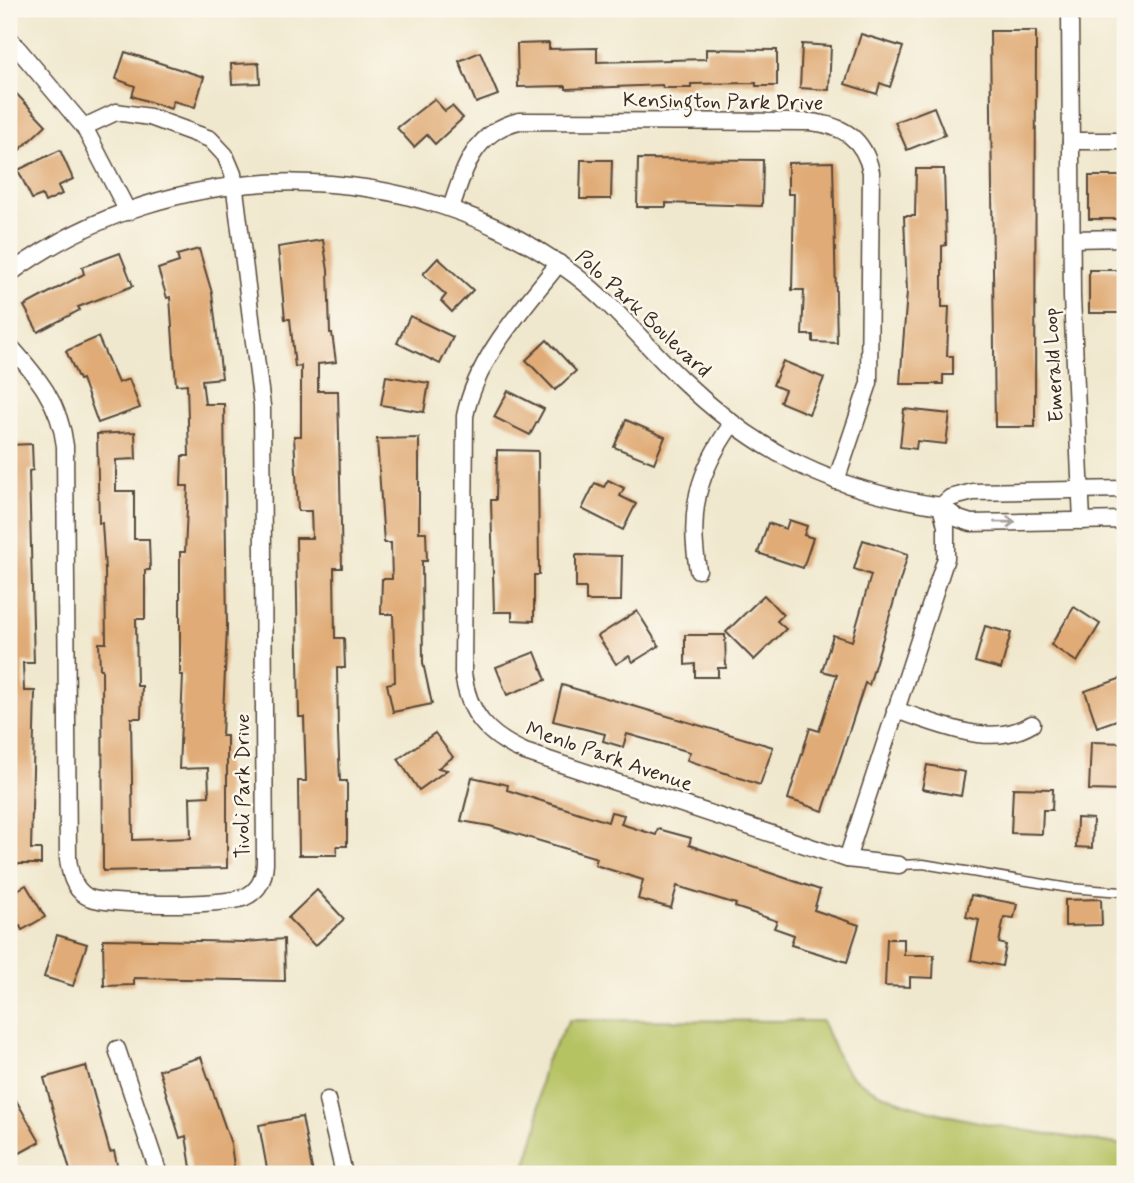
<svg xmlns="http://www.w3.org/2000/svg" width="1134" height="1183" font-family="Mynerve,sans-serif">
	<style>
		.green { fill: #b6c364; stroke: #787641; stroke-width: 2 }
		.building { fill: #e0ab76 }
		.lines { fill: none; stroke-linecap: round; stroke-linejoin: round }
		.service-casing { stroke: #564638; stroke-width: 11 }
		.minor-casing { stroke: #564638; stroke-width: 19 }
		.service { stroke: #fff; stroke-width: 8 }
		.minor { stroke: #fff; stroke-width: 16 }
		.oneway { stroke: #a79f9a }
		.labels { text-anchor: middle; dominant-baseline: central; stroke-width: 5; stroke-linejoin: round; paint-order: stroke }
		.street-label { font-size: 21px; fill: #3b2a1e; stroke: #fbf7ec }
	</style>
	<rect width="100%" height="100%" fill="#fbf7ec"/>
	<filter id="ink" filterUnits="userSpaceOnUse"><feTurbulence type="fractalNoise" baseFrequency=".0143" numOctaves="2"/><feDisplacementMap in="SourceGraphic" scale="14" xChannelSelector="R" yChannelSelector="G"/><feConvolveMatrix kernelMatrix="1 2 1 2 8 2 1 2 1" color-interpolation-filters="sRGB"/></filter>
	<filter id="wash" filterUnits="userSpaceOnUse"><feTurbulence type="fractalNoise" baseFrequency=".00686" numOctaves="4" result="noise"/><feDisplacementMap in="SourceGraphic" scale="28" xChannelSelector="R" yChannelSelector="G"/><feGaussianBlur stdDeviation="1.57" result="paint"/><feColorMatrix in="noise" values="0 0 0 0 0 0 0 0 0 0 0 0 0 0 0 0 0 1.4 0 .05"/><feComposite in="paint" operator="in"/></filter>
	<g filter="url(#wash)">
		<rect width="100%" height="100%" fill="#f0e8ce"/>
		<path class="green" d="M569,1020L822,1021C830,1036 837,1061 849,1073C891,1117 1062,1136 1125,1145V1174H523L538,1125L540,1084L546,1061Z"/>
		<g id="blocks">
			<g class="building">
				<polygon points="990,31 1036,31 1035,427 995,427"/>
				<polygon points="861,34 903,47 890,87 880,83 877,94 845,84"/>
				<polygon points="549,43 549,49 597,48 597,62 706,59 706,49 777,50 777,86 756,86 756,83 691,84 691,88 663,88 662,85 566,89 566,86 518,87 517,44"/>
				<polygon points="802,44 831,46 829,90 800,88"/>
				<polygon points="125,52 204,77 195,107 173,101 171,109 132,96 135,86 116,79"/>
				<polygon points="480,52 498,95 476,103 459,61"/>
				<polygon points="259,63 260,83 232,84 231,64"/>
				<polygon points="9,86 46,125 9,160"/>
				<polygon points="434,99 445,111 452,106 463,118 435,144 427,135 414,147 397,128"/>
				<polygon points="934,107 945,135 907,150 895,122"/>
				<polygon points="60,150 73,179 58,186 62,194 45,202 42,195 32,199 18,170"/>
				<polygon points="638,159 763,160 762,206 666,203 666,207 637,207"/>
				<polygon points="581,160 612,160 611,199 580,199"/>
				<polygon points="833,162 837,343 813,342 813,335 802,335 804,290 792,290 794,194 788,194 788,163"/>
				<polygon points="916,169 944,169 946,245 942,246 942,307 949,307 947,356 953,356 953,375 943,375 943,384 900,384 907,292 904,216 915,216"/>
				<rect x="1089" y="176" width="36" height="43"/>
				<polygon points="323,240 328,270 330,333 332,333 336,362 318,364 318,391 338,391 342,568 334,568 335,638 344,638 345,668 337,668 338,733 340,781 347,781 347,846 337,846 337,855 299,855 298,781 306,781 304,717 299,717 296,538 312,538 311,511 298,511 294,436 301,436 301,366 295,367 290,319 285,319 278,247"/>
				<polygon points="199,249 212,293 222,378 202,380 205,404 224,404 227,628 222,736 227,736 227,868 103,871 102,669 100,669 99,643 106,643 105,570 102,523 99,523 97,434 135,432 136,459 116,460 116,491 134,491 134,539 149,539 150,570 145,570 145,619 136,619 137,686 142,686 141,718 131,718 133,840 191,838 190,797 209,796 208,768 179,769 183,675 180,675 180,552 185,552 188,486 181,486 182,456 189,456 187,384 176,385 170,297 167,298 158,269 179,262 177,255"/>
				<polygon points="120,253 133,286 78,307 80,310 38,332 24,306 84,274 82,267"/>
				<polygon points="438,258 473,290 452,312 441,301 446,295 423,274"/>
				<rect x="1089" y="270" width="36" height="43"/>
				<polygon points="410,316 453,337 440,364 397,343"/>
				<polygon points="98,337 118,383 129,379 140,408 98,423 82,379 79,380 66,351"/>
				<polygon points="547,340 576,371 555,390 526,360"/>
				<polygon points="783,361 824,378 809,414 780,402 785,390 773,385"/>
				<polygon points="386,376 429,383 424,412 381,405"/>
				<polygon points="508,391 544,409 530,435 494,417"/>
				<polygon points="904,409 950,414 946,444 917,441 916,449 900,447"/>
				<polygon points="626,420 665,437 654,463 614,447"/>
				<polygon points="419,438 419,532 426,532 427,561 422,561 423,663 432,704 393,712 387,684 395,682 393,614 381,614 382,579 392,579 391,543 384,543 377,439"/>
				<polygon points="32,444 33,470 29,471 34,663 23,663 24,691 35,691 31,849 41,849 41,864 9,864 9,445"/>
				<polygon points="497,450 538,451 539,575 534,575 534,621 512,620 512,612 494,612 491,500 496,500"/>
				<polygon points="608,480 624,488 620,496 636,504 623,530 582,509 595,483 604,487"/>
				<polygon points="789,520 807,526 804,535 813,538 803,568 758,553 768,523 786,529"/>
				<polygon points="863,540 908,554 869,685 865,683 823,811 788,799 810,728 819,731 837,675 822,671 833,635 852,641 871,575 854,569"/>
				<polygon points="576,555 622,556 621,601 586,601 586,588 576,588"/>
				<polygon points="764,595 783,615 777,621 786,629 754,660 726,632"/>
				<polygon points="1074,607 1100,624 1077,662 1051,645"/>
				<polygon points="637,611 659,646 633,662 629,656 616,664 598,636"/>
				<polygon points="985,626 1011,633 1001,669 975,662"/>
				<polygon points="685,635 725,635 726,668 718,668 718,677 695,677 695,664 685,665"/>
				<polygon points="535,652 546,680 507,695 496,667"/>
				<polygon points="1125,677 1125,717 1097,727 1085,691"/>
				<polygon points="562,685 773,747 760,785 687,760 690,752 627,734 623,747 603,741 605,734 553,721"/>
				<polygon points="435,733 453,757 438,768 447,770 419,790 398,759"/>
				<polygon points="1091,742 1125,743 1125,791 1089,790"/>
				<polygon points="927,765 965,772 961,796 922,789"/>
				<polygon points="472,777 508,785 507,790 608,822 611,812 624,815 621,824 656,835 658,829 691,838 689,845 820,890 814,910 859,925 847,962 791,945 794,935 774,928 777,921 735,907 736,904 677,886 671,908 638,899 643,880 595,865 597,858 490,826 461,821"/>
				<polygon points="1013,788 1053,789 1052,810 1043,810 1042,834 1011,833"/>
				<polygon points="1077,818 1093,819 1092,848 1076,847"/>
				<polygon points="26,885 45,917 22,930 20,926 9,932 9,895"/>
				<polygon points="317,890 344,919 315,946 288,918"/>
				<polygon points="971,895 1017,904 1014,918 1004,917 999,943 1006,945 1002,966 971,960 979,920 966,917"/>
				<polygon points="1101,899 1102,925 1065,926 1065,900"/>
				<polygon points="57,935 87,944 73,986 44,977"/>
				<polygon points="103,939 246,942 284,939 285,981 134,978 134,985 104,986"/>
				<polygon points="887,939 904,939 904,955 934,955 933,978 910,977 910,987 885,986"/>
				<polygon points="201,1057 231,1144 235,1174 192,1174 186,1136 180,1138 159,1070"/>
				<polygon points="86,1066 110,1152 114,1151 119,1174 71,1174 44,1078"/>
				<polygon points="9,1088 40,1142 9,1159"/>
				<polygon points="302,1117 313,1174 268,1174 259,1125"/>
			</g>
		</g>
	</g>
	<g filter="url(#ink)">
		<use href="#blocks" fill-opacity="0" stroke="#564638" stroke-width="2"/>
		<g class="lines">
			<g class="service-casing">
				<polyline id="service" points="899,865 923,864 1069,888 1122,892"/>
			</g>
			<g class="minor-casing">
				<g id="minor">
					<polyline points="1070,9 1072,297 1082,521"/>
					<polyline points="9,38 84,127 128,212"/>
					<polyline points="1071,141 1125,141"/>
					<path d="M451,208C464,169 474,132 519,121L810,122C842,125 864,138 871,172L869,383L836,481"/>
					<polyline points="1072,239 1125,238"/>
					<path d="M559,263C522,310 477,357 465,416L463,673C468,714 488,736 525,752L847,859L899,865"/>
					<path d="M9,274C174,152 412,151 576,276C615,306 645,345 681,379C759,454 834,491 941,506"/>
					<path d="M9,345C37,376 60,403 65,446L68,859C70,873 73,888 86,896C102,907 227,906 245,897C260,890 264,878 265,863L262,406L233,174L225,155L210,139L150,117L116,112L84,127"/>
					<polyline points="941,506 959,519 971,523 1125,520"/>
					<polyline points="941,506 950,498 973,492 1125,489"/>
					<path d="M698,570C688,512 697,473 732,424"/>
					<path d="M895,710C939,723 989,750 1032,724"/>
					<polyline points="847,859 946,558 946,526 941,506"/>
					<polyline points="117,1049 159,1174"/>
					<polyline points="327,1100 344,1174"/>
				</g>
			</g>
			<use href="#service" class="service"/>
			<use href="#minor" class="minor"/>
		</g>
		<defs><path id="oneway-shaft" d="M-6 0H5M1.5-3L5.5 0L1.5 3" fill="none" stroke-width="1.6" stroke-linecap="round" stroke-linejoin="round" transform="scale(1.75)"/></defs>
		<use class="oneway" href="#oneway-shaft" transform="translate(1005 522) rotate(-1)"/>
	</g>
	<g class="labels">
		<g class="street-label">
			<text transform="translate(723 102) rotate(1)">Kensington Park Drive</text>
			<text transform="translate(643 314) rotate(43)">Polo Park Boulevard</text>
			<text transform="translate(1054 365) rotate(-93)">Emerald Loop</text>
			<text transform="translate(609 757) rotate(19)">Menlo Park Avenue</text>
			<text transform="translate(243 786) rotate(-90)">Tivoli Park Drive</text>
		</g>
	</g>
	<rect width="1134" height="1183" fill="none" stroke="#fbf7ec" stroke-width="35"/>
</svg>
